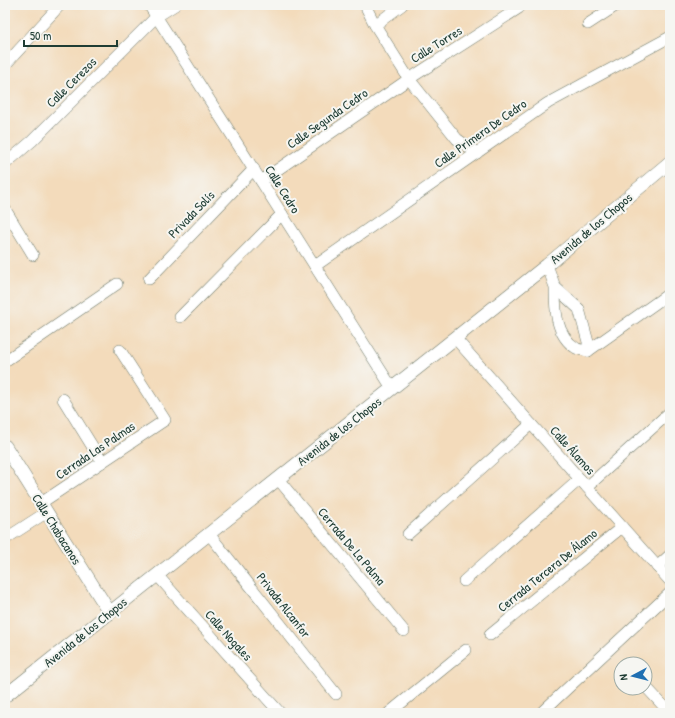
<svg xmlns="http://www.w3.org/2000/svg" width="675" height="718" font-family="'Patrick Hand',sans-serif">
	<style>
		.lines { fill: none; stroke-linecap: round; stroke-linejoin: round }
		.minor-casing { stroke: #697463; stroke-width: 12 }
		.tertiary-casing { stroke: #697463; stroke-width: 14 }
		.minor { stroke: #fff; stroke-width: 11 }
		.tertiary { stroke: #fff; stroke-width: 13 }
		.labels { text-anchor: middle; dominant-baseline: central; stroke-width: 4; stroke-linejoin: round; paint-order: stroke }
		.street-label { font-size: 13px; fill: #1f3d34; stroke: #f6f6f2 }
	</style>
	<rect width="100%" height="100%" fill="#f6f6f2"/>
	<filter id="ink" filterUnits="userSpaceOnUse"><feTurbulence type="fractalNoise" baseFrequency=".025" numOctaves="2"/><feDisplacementMap in="SourceGraphic" scale="8" xChannelSelector="R" yChannelSelector="G"/><feConvolveMatrix kernelMatrix="1 2 1 2 8 2 1 2 1" color-interpolation-filters="sRGB"/></filter>
	<filter id="wash" filterUnits="userSpaceOnUse"><feTurbulence type="fractalNoise" baseFrequency=".012" numOctaves="4" result="noise"/><feDisplacementMap in="SourceGraphic" scale="16" xChannelSelector="R" yChannelSelector="G"/><feGaussianBlur stdDeviation="0.9" result="paint"/><feColorMatrix in="noise" values="0 0 0 0 0 0 0 0 0 0 0 0 0 0 0 0 0 1.4 0 .05"/><feComposite in="paint" operator="in"/></filter>
	<g filter="url(#wash)">
		<rect width="100%" height="100%" fill="#f3dbbb"/>
	</g>
	<g filter="url(#ink)">
		<g class="lines">
			<g class="minor-casing">
				<g id="minor">
					<polyline points="149,5 261,181 392,388"/>
					<polyline points="365,5 375,25 409,79 457,139 477,153"/>
					<polyline points="588,24 617,5"/>
					<polyline points="375,25 402,5"/>
					<polyline points="5,65 60,5"/>
					<polyline points="5,164 32,141 156,17 175,5"/>
					<polyline points="261,181 409,79 519,8 516,5"/>
					<polyline points="5,209 33,255"/>
					<polyline points="547,265 555,287 579,309 588,342 588,351"/>
					<polyline points="315,266 548,103 670,37"/>
					<polyline points="149,279 254,169"/>
					<path d="M555,287C555,308 555,335 576,348C579,350 584,350 588,351"/>
					<polyline points="180,317 282,214"/>
					<polyline points="455,338 670,581"/>
					<polyline points="588,351 670,293"/>
					<polyline points="5,361 117,284"/>
					<polyline points="63,399 102,462"/>
					<polyline points="278,479 404,631"/>
					<polyline points="587,487 670,412"/>
					<polyline points="41,503 165,420 120,350"/>
					<polyline points="209,534 336,694"/>
					<polyline points="408,534 531,424"/>
					<polyline points="5,539 47,512"/>
					<polyline points="657,567 670,555"/>
					<polyline points="157,575 280,713"/>
					<polyline points="464,581 580,479"/>
					<polyline points="490,635 622,527"/>
					<polyline points="646,687 670,713"/>
					<polyline points="543,711 670,593"/>
					<polyline points="389,713 466,650"/>
				</g>
			</g>
			<g class="tertiary-casing">
				<g id="tertiary">
					<polyline points="5,446 110,613"/>
					<polyline points="5,696 547,265 670,162"/>
				</g>
			</g>
			<use href="#minor" class="minor"/>
			<use href="#tertiary" class="tertiary"/>
		</g>
	</g>
	<g class="labels">
		<g class="street-label">
			<text transform="translate(436 44) rotate(-32)">Calle Torres</text>
			<text transform="translate(71 82) rotate(-45)">Calle Cerezos</text>
			<text transform="translate(327 118) rotate(-35)">Calle Segunda Cedro</text>
			<text transform="translate(480 133) rotate(-35)">Calle Primera De Cedro</text>
			<text transform="translate(283 189) rotate(58)">Calle Cedro</text>
			<text transform="translate(191 214) rotate(-46)">Privada Solís</text>
			<text transform="translate(591 228) rotate(-40)">Avenida de los Chopos</text>
			<text transform="translate(339 431) rotate(-38)">Avenida de los Chopos</text>
			<text transform="translate(95 450) rotate(-34)">Cerrada Las Palmas</text>
			<text transform="translate(573 450) rotate(48)">Calle Álamos</text>
			<text transform="translate(57 529) rotate(58)">Calle Chabacanos</text>
			<text transform="translate(352 546) rotate(50)">Cerrada De La Palma</text>
			<text transform="translate(547 570) rotate(-39)">Cerrada Tercera De Álamo</text>
			<text transform="translate(284 605) rotate(52)">Privada Alcanfor</text>
			<text transform="translate(85 632) rotate(-39)">Avenida de los Chopos</text>
			<text transform="translate(229 635) rotate(48)">Calle Nogales</text>
		</g>
	</g>
	<rect width="675" height="718" fill="none" stroke="#f6f6f2" stroke-width="20"/>
	<g transform="translate(633 676) rotate(263)"><circle r="19" fill="#f6f6f2" stroke="#a0aca6"/>
	<path d="M0-3L7 15L0 10L-7 15Z" fill="#1f6fb2"/>
	<text y="-6" font-size="11" font-weight="bold" text-anchor="middle" fill="#1f3d34">N</text>
	</g>
	<path d="M24 40v6h93v-6" fill="none" stroke="#1f3d34" stroke-width="2"/>
	<text x="30" y="40" font-size="12" fill="#1f3d34" stroke="#f6f6f2" stroke-width="3" paint-order="stroke">50 m</text>
</svg>
